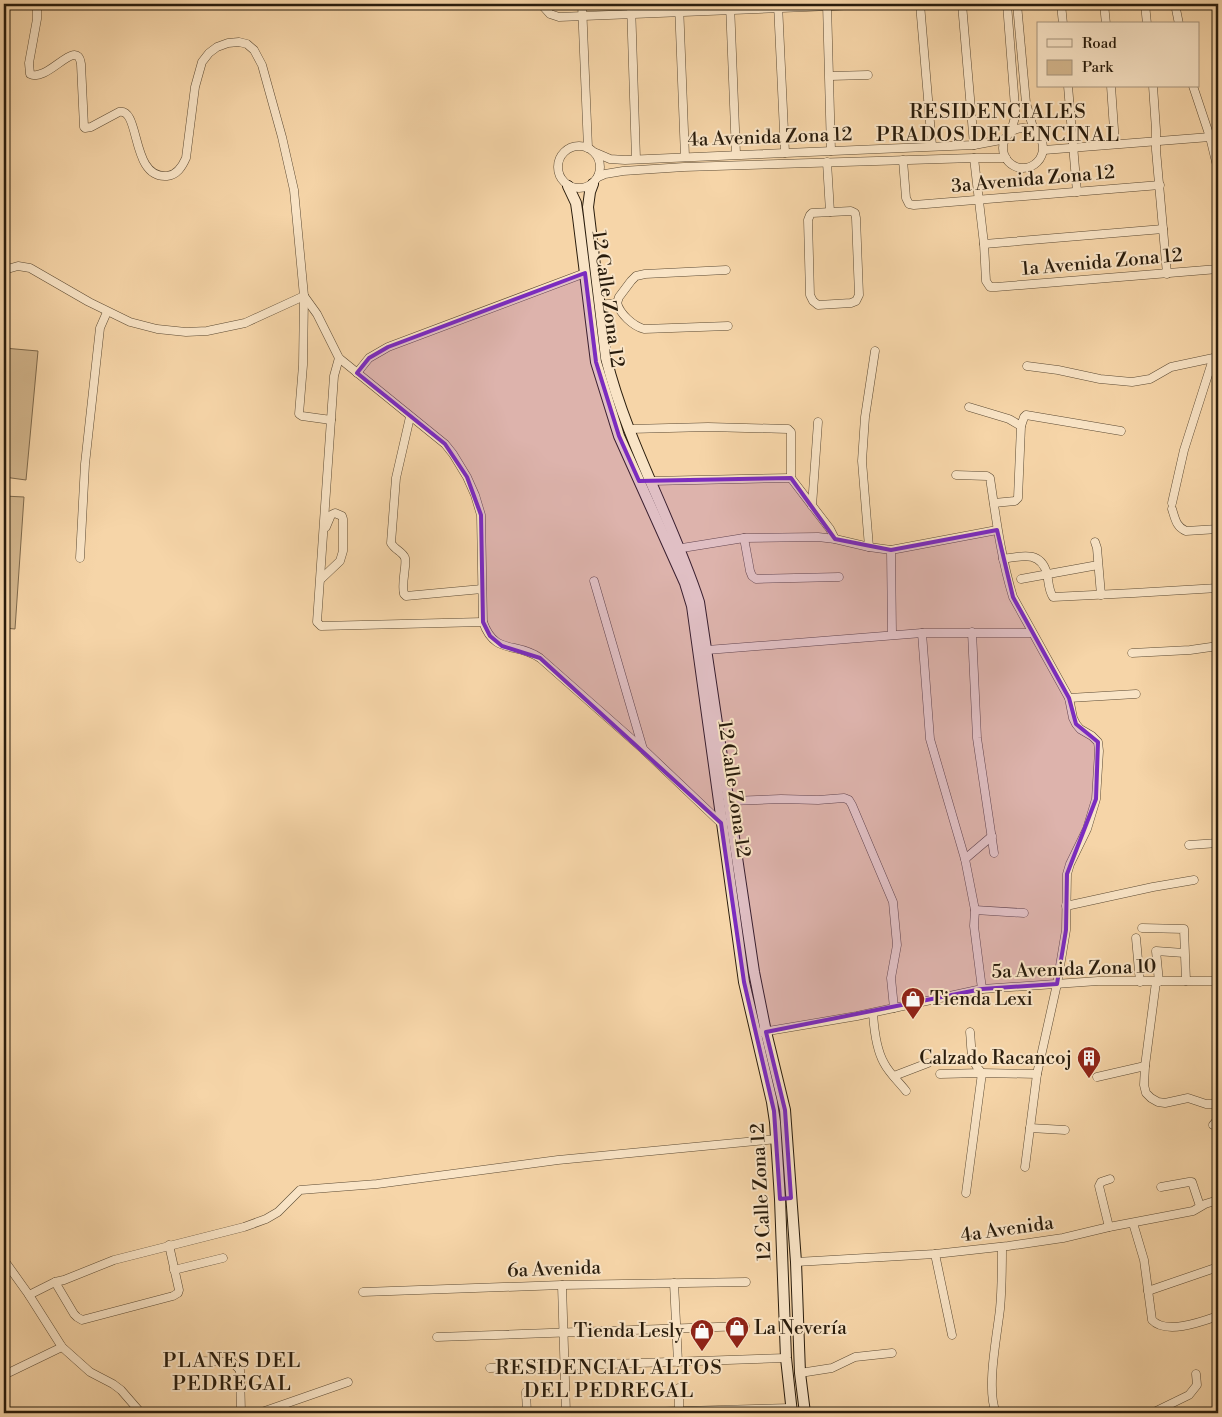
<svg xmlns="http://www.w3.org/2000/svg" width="1222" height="1417" font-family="'Libre Bodoni',serif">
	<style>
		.green { fill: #d3b68d; stroke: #7e694c }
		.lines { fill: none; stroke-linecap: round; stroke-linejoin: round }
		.street-casing { stroke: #5c4a33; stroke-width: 9 }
		.secondary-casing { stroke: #291c0c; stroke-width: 12 }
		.street { stroke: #f9e4c6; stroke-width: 8 }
		.secondary { stroke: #f9e4c6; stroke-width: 10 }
		.marked { fill: #7b2cbf; fill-opacity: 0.2; stroke: #7b2cbf; stroke-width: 4; stroke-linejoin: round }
		.labels { text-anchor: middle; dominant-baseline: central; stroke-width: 4; stroke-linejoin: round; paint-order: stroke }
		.street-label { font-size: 19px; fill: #291c0c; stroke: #f9e4c6 }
		.poi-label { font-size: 19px; fill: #291c0c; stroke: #f9e4c6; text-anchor: start }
		.neighbourhood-label { font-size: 20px; letter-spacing: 1px; fill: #291c0c; stroke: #f9e4c6 }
	</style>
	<rect width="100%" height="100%" fill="#f6d5a8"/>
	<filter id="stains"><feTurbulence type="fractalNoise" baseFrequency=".004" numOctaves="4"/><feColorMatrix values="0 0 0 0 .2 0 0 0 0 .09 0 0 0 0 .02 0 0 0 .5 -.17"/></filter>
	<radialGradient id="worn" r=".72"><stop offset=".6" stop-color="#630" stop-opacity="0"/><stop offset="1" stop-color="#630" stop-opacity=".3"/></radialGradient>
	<g class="green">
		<polygon points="4,348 38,351 26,480 4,477"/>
		<polygon points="4,496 24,497 15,629 4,628"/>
	</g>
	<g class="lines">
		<g class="street-casing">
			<g id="street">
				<path d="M37,4V19L29,63L30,74C48,83 77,36 81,64L84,127L85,128L91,127L119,112C141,107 130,179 167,176C177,175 182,167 186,158L195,87L202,62L209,53L217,47L228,43L239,42L247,44L254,50L262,65L282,137L294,190L304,296L303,365L299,414L302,416L331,420"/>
				<polyline points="541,4 550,14 559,17 882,4"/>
				<polyline points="582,4 588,148"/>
				<polyline points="631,4 636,159"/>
				<polyline points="679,4 685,157"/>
				<polyline points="730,4 736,154"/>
				<polyline points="778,4 785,153"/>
				<polyline points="827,4 831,151"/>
				<polyline points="920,4 932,146"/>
				<polyline points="962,4 974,145"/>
				<polyline points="1007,4 1015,107 1015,117 1011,132"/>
				<polyline points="1017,4 1026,103 1034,131"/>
				<polyline points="1061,4 1063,24"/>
				<polyline points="1104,4 1106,24"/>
				<polyline points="1145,4 1147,24"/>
				<polyline points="1175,4 1179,24"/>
				<polyline points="830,76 868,75"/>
				<polyline points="1068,86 1077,192"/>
				<polyline points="1111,86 1115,144"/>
				<polyline points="1153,86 1156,130 1156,150 1167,274"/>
				<polyline points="1193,86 1210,137 1218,170"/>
				<circle cx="1023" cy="148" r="20"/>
				<circle cx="579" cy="167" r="21"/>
				<polyline points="1044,150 1210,137"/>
				<polyline points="596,153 610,159 625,160 974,145 1006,139"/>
				<polyline points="974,158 984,244 986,281 990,287 996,287 1218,269"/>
				<polyline points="903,160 906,198 909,204 914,205 1160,185"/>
				<polyline points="827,162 830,212"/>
				<polyline points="598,177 605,174 623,171 684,167 974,158 1006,158"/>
				<polygon points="851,211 855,213 856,218 859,295 856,301 851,303 818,305 813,301 810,295 808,220 810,215 812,213"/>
				<polyline points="984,244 1163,229"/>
				<polyline points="4,270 18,266 30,268 89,302 130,322 157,329 186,332 207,331 245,323 304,296"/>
				<path d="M304,296L317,314L339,358L445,444L453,454L467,477L475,495L481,515L483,622C495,656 516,641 540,658L643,749L721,823H724"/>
				<polyline points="617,303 619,297 631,281 636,276 645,274 726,270"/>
				<path d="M599,305L617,303C620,314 633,326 644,329L728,326"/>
				<polyline points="339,358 334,376 317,622 321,626 483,622"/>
				<polyline points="1027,366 1058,370 1100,379 1132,382 1150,379 1171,367 1218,357"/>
				<polyline points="357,373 369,358 388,347 585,273"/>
				<polyline points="969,407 1009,419 1021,426"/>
				<path d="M410,417L396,478L391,543C395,550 403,552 405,558C407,565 401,583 404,594L406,596L482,589"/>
				<polyline points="630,429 708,427 788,429 791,432 791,478 830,529 835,539"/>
				<path d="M956,475L987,476L990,478C996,518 1001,558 1013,597L1069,698L1073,718L1076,724L1080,729L1092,736L1098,742L1099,751L1096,799L1087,829L1070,864L1067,874L1066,930L1057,984L1037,1074L1025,1167"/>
				<polyline points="651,481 791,478"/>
				<polyline points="994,503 1015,501 1018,498 1021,426 1024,417 1026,415 1121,431"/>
				<polyline points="1172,503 1184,450 1213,359"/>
				<polyline points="812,506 818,422"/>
				<path d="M1172,509C1175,518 1176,527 1186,531L1218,529"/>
				<polyline points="744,538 750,571 752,576 756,579 839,577"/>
				<polyline points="1095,542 1097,548 1101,595"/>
				<polyline points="869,547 862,461 865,417 875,351"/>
				<polyline points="676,549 744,538 818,537 835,539 869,547 891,550 997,530"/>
				<polyline points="891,550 892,634"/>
				<polyline points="80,558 85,464 100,328 107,312"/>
				<path d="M1003,559C1021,556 1041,550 1047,574C1049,582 1048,589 1053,597L1134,593L1218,588"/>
				<polyline points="321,579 340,561 343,551 343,519 342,516 335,513 331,515 326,527"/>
				<polyline points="1021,579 1098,565"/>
				<polyline points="594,581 643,749"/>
				<polyline points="972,632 977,738 994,853"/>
				<polyline points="922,633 930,739 965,859 975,910 974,926 982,989"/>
				<polyline points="707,650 922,633 1032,633"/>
				<polyline points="1132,653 1190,650 1218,646"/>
				<polyline points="1069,698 1136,694"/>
				<polyline points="730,801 781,799 818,800 844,798 849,800 852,805 893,902 897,945 891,978 894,1008"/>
				<polyline points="1189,845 1218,843"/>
				<polyline points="965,859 992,836"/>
				<polyline points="1066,906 1153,887 1194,880"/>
				<polyline points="975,910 1024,913"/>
				<polyline points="1142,928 1184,929 1186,981"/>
				<polyline points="1136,938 1140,982"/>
				<polyline points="1156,982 1145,1066 1144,1085 1146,1093 1151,1098 1158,1102 1165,1103 1188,1098 1206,1104 1218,1104"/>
				<polyline points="1159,982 1156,951 1184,953"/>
				<path d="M873,1013C874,1029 876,1049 884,1063C889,1073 899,1082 906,1091"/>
				<polyline points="762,1032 857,1016 982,989 1098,981 1218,981"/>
				<polyline points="940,1074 982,1073 1037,1074"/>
				<polyline points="894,1076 928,1063"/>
				<polyline points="1097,1077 1145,1066"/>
				<polyline points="1213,1125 1218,1119"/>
				<polyline points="1030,1128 1065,1130"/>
				<polyline points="1161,1187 1189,1182 1192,1182 1200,1206"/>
				<path d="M966,1193L982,1073C969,1060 972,1049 970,1032"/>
				<path d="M1133,1223L1144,1260L1152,1320C1166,1335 1201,1322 1218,1316"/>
				<polyline points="1109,1227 1099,1186 1101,1182 1110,1179"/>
				<polyline points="935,1254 952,1335"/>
				<polyline points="4,1260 29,1295 62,1347 90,1372 113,1384 121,1390 141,1413"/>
				<polyline points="796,1262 935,1254 1008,1246 1063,1238 1109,1227 1193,1211 1205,1204 1218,1200"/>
				<polyline points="174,1270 223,1258"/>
				<polyline points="55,1282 74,1314 77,1317 82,1320 173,1296 178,1293 179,1290 169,1245"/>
				<polyline points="674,1283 678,1362"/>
				<polyline points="562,1285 566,1413"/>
				<polyline points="1148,1291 1218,1267"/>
				<polyline points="363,1292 562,1285 746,1282"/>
				<polyline points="29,1295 55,1282 64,1280 114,1260 244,1227 266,1219 278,1212 300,1190 377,1184 558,1160 777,1139"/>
				<polyline points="437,1337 745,1326"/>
				<polyline points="200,1361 232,1362 240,1370 241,1413"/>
				<polyline points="490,1368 786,1358"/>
				<polyline points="800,1373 832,1368 855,1357 892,1353"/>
				<polyline points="4,1375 62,1347"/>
				<polyline points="679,1388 679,1413"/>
				<polyline points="526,1392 527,1413"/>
				<polyline points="259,1413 348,1382"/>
				<polyline points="611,1413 791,1408"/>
				<path d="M996,1413C986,1389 997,1336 1000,1309C1002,1288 1002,1267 1002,1247"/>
				<polyline points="1152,1413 1189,1395 1197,1385 1196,1374"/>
			</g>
		</g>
		<g class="secondary-casing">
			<g id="secondary">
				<path d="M593,184L590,192L588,207L606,358C627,443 672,519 699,602L754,972L766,1032L785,1110L796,1262L800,1373L805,1413"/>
				<polyline points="568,186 576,203 578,217 596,362 619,436 685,583 692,606 744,982 772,1102 775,1122 780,1199 786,1358 792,1413"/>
			</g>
		</g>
		<use href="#street" class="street"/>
		<use href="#secondary" class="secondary"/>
	</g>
	<path class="marked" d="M585,273L596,362L619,436L639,481L791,478L835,539L891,550L997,530L1013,597L1069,698L1076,724L1098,742L1096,799L1067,874L1066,930L1057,984L982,989L766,1032L785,1110L791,1198L780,1199L774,1111L744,982L721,823L540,658L502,646L490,636L483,622L481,515L467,477L445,444L357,373L369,358L388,347Z"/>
	<defs>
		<g id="shop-pin" transform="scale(1.25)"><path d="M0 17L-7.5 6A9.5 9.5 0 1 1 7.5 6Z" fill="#8f2418" stroke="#f9e4c6"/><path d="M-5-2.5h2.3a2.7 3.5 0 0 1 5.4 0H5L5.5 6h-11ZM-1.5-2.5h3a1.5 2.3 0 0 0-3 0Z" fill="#fff"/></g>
		<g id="building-pin" transform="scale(1.25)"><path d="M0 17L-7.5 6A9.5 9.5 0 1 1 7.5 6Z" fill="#8f2418" stroke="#f9e4c6"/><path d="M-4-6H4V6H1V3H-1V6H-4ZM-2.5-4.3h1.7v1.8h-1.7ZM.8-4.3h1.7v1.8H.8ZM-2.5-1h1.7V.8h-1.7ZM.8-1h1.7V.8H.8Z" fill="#fff"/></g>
	</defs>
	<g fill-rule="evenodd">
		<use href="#shop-pin" x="913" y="999"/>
		<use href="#building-pin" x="1089" y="1058"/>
		<use href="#shop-pin" x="737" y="1328"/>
		<use href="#shop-pin" x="702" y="1331"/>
	</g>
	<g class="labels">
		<g class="street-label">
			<text transform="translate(770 137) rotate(-2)">4a Avenida Zona 12</text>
			<text transform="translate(1033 179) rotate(-5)">3a Avenida Zona 12</text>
			<text transform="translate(1102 262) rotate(-5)">1a Avenida Zona 12</text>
			<text transform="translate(608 299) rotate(82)">12 Calle Zona 12</text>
			<text transform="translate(734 789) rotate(82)">12 Calle Zona 12</text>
			<text transform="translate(1074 969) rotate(-2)">5a Avenida Zona 10</text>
			<text transform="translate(761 1192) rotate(-93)">12 Calle Zona 12</text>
			<text transform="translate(1007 1229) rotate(-8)">4a Avenida</text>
			<text transform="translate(554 1269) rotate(-2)">6a Avenida</text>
		</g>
		<g class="poi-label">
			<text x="930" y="999">Tienda Lexi</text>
			<text x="1072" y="1058" text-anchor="end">Calzado Racancoj</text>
			<text x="754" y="1328">La Nevería</text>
			<text x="684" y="1331" text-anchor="end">Tienda Lesly</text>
		</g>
		<g class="neighbourhood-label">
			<text x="998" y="112">RESIDENCIALES<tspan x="998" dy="23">PRADOS DEL ENCINAL</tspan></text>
			<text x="232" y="1361">PLANES DEL<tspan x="232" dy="23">PEDREGAL</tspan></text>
			<text x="609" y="1368">RESIDENCIAL ALTOS<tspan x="609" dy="23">DEL PEDREGAL</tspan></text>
		</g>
	</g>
	<rect width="1222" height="1417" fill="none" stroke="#f6d5a8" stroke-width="20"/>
	<rect x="5" y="5" width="1212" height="1407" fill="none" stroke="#291c0c" stroke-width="2.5"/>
	<rect x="10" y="10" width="1202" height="1397" fill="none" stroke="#291c0c"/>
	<rect x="1037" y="22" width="162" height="65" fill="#f9e4c6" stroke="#a6947c"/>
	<rect x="1047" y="39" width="25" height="8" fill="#f9e4c6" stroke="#a6947c"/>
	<text x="1082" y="48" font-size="15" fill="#291c0c">Road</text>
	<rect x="1047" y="60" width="25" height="15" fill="#d3b68d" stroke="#a6947c"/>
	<text x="1082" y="72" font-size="15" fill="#291c0c">Park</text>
	<rect width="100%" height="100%" filter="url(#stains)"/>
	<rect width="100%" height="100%" fill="url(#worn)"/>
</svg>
